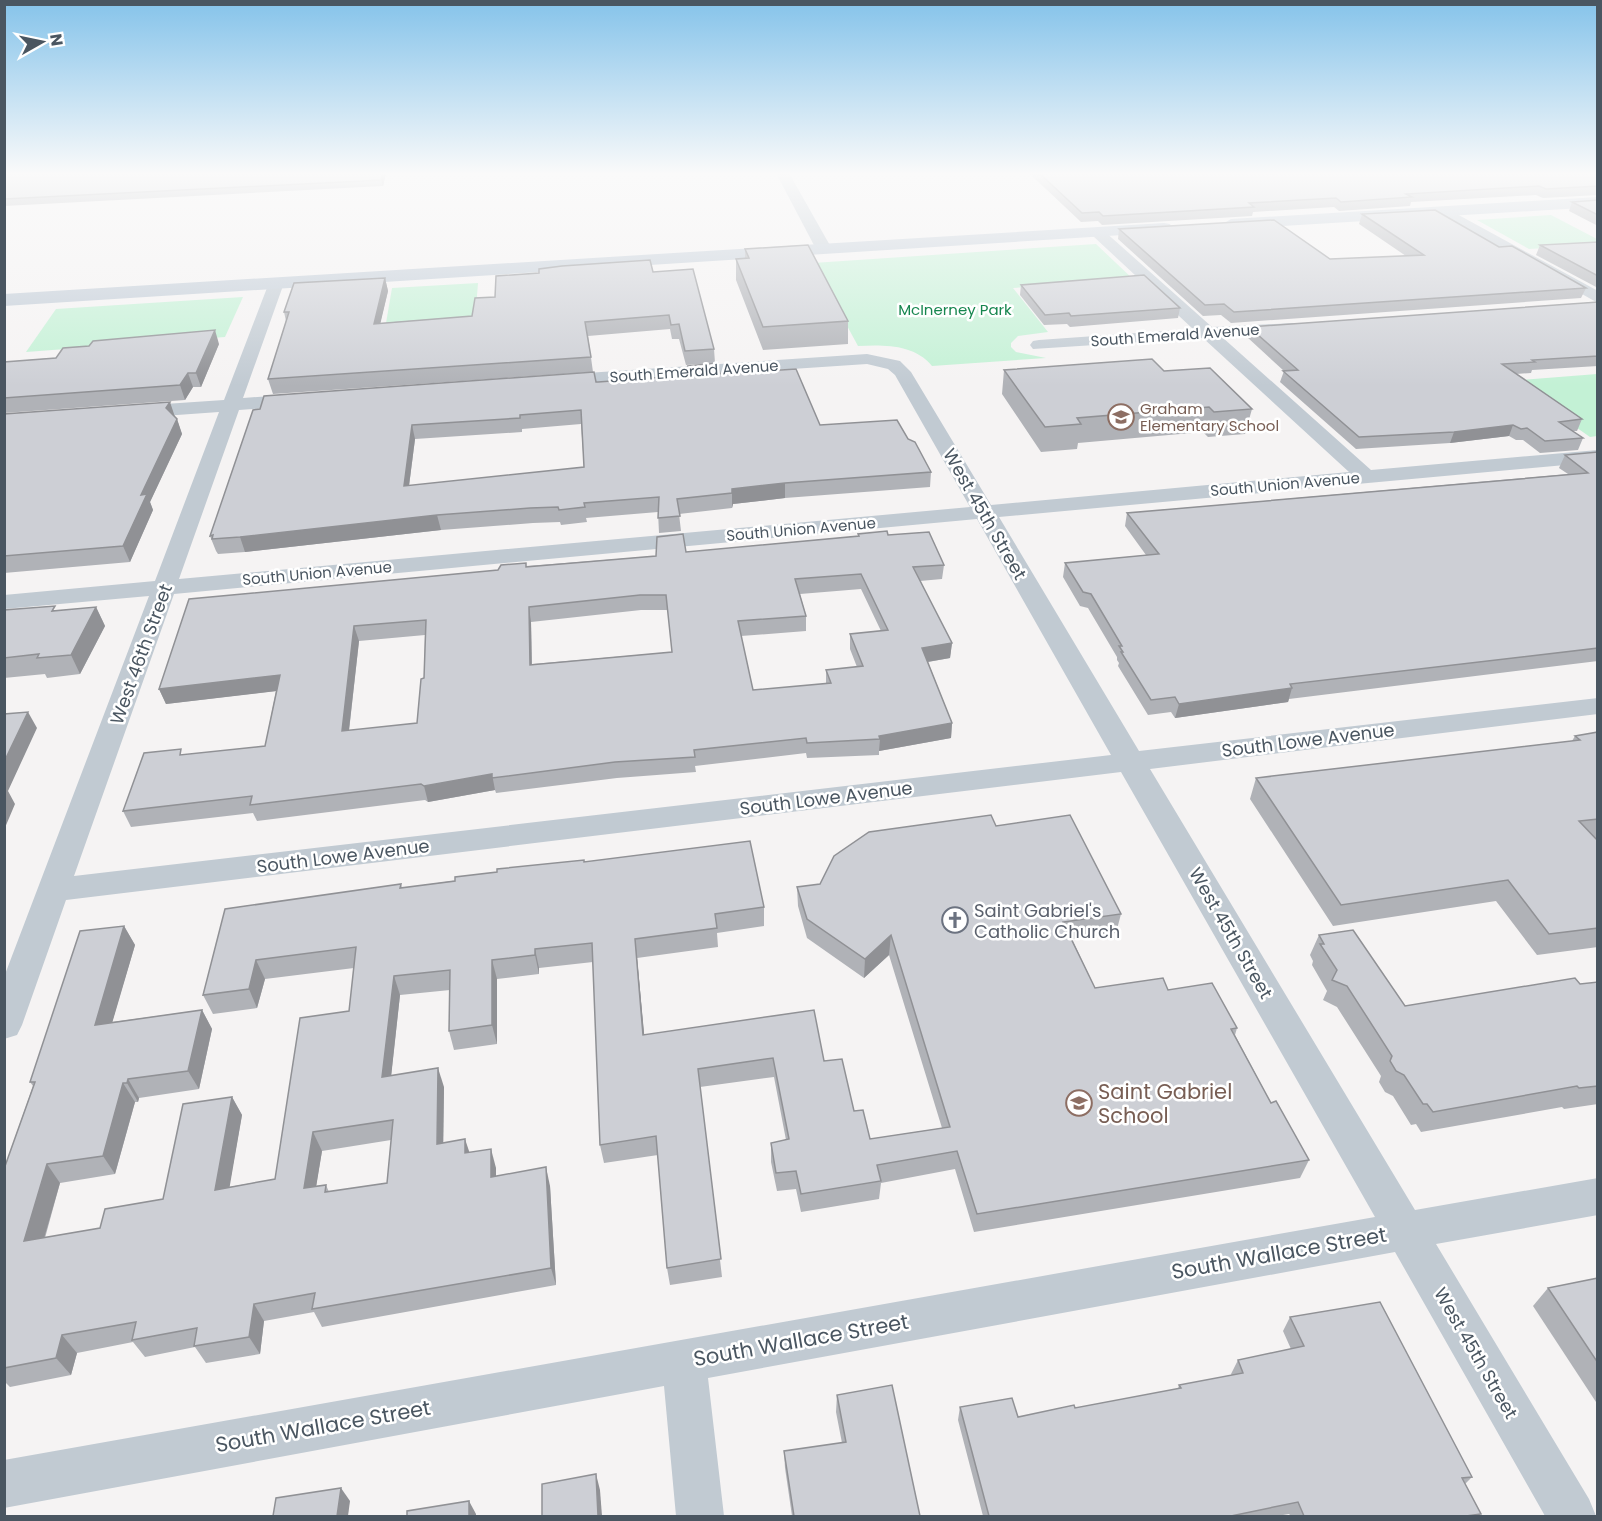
<svg xmlns="http://www.w3.org/2000/svg" width="1602" height="1521" font-family="Poppins,sans-serif">
	<style>
		.green { fill: #c3f1d5 }
		.lines { fill: none; stroke-linecap: round; stroke-linejoin: round }
		.street { fill: #c1cad2; fill-rule: evenodd }
		.secondary { fill: #c1cbd6; fill-rule: evenodd }
		.wall { fill: #b0b2b7; fill-rule: evenodd }
		.shaded-wall { fill: #909195 }
		.building { fill: #cdcfd5; stroke: #909195; stroke-width: 1.5; fill-rule: evenodd }
		.labels { text-anchor: middle; dominant-baseline: central; stroke-width: 5; stroke-linejoin: round; paint-order: stroke }
		.far-park-label { font-size: 15px; fill: #17864f; stroke: #fff }
		.far-street-label { font-size: 15px; fill: #4a5661; stroke: #fff }
		.far-education-label { font-size: 15px; fill: #785e54; stroke: #fff; text-anchor: start }
		.street-label { font-size: 18px; fill: #4a5661; stroke: #fff }
		.worship-label { font-size: 18px; fill: #5b616d; stroke: #fff; text-anchor: start }
		.near-education-label { font-size: 21px; fill: #785e54; stroke: #fff; text-anchor: start }
		.near-street-label { font-size: 21px; fill: #4a5661; stroke: #fff }
	</style>
	<rect width="100%" height="100%" fill="#f5f3f3"/>
	<g class="green">
		<polygon points="1551,215 1597,239 1597,245 1529,249 1477,220"/>
		<path d="M1096,244L1134,280L1013,288L1048,332L1018,336L1011,343V347L1016,352L1046,358L932,366C914,344 884,345 858,346L813,263Z"/>
		<polygon points="478,283 475,322 385,329 392,288"/>
		<polygon points="243,297 225,337 26,352 56,309"/>
		<polygon points="1597,374 1597,436 1590,437 1510,381"/>
	</g>
	<g class="lines">
		<g class="street">
			<polygon points="776,173 789,173 832,249 829,252 819,252 816,249"/>
			<polygon points="1444,207 1598,291 1598,303 1439,214 1439,208"/>
			<path d="M1098,229L1103,230L1212,327L1293,323L1296,327L1293,331L1287,332L1222,337L1371,470L1598,450V462L999,517L1139,751L1598,698V714L1150,769L1415,1210L1598,1178V1215L1436,1244L1589,1499L1596,1516H1545L1395,1252L708,1378L724,1516H676L664,1386L4,1508V1460L1375,1217L1121,772L66,900L22,1025L17,1035L4,1039V977L149,596L4,609V595L155,581L219,412L135,418L125,412L135,406L224,400L270,280H282L284,283L243,398L299,394L308,400L299,406L239,410L179,579L970,507L895,375L888,369L867,364L550,385L548,381L550,377L557,375L867,354L900,361L911,372L991,505L1349,472L1203,338L1033,349L1030,345L1033,341L1039,340L1193,329L1093,236L1091,233L1093,230ZM977,519L1111,755L74,876L174,594Z"/>
		</g>
		<g class="secondary">
			<polygon points="1598,197 1598,207 1231,229 1223,224 1231,219"/>
			<polygon points="1164,223 1170,224 1172,228 1170,232 4,306 4,294"/>
		</g>
	</g>
	<g class="wall">
		<polygon points="4,173 386,173 383,186 4,206"/>
		<polygon points="1029,173 1598,173 1598,195 1543,198 1536,195 1411,202 1410,206 1339,211 1334,207 1253,212 1252,216 1102,225 1098,221 1081,222"/>
		<polygon points="1598,200 1598,226 1569,211 1572,202"/>
		<polygon points="1362,214 1499,247 1586,288 1581,298 1231,323 1221,315 1203,316 1118,239 1119,229 1330,259 1406,256 1359,224"/>
		<polygon points="1598,242 1598,288 1536,255 1540,245"/>
		<polygon points="745,249 848,321 848,344 763,350 736,280 736,259 745,258"/>
		<polygon points="653,272 714,349 715,363 686,365 679,339 672,339 670,329 588,336 593,372 273,394 268,379 286,321 284,312 385,278 388,291 380,323 472,316 495,297"/>
		<polygon points="1021,285 1180,308 1178,318 1070,327 1067,324 1044,325 1020,295"/>
		<polygon points="1598,302 1598,366 1532,370 1531,373 1516,374 1582,419 1577,431 1573,431 1583,438 1578,450 1540,453 1523,440 1516,440 1509,436 1450,443 1356,449 1280,382 1284,371 1247,337 1249,327"/>
		<polygon points="219,344 201,387 193,387 185,400 4,413 4,362"/>
		<path d="M688,366L720,374L820,425L908,439L931,472L930,487L785,498L733,504L732,508L679,514L681,531L659,533L658,512L586,518L587,522L561,525L560,522L533,523L441,530L245,552L218,554L216,551L210,536L253,410L689,376ZM581,424L584,467L409,486L415,439L522,432V429Z"/>
		<polygon points="1004,370 1164,371 1252,409 1245,434 1208,437 1203,432 1078,443 1077,449 1041,452 1002,394"/>
		<polygon points="4,414 175,417 177,419 182,434 150,502 153,510 130,562 4,573"/>
		<polygon points="1598,452 1598,661 1289,699 1288,702 1175,718 1171,712 1148,715 1118,666 1119,663 1117,660 1117,657 1088,608 1080,606 1063,577 1065,563 1146,555 1125,526 1127,513 1568,474 1559,468 1565,455"/>
		<path d="M858,534L888,535L944,565L942,579L920,581L952,643L950,658L928,662L952,723L951,738L879,751V755L807,758L806,753L695,766L696,772L617,778L496,793L495,790L428,802L425,800L257,821L253,813L131,827L123,811L184,755L265,746L276,691L166,704L159,689L498,570L526,563V566L656,556L686,552L858,536ZM861,589L881,631L850,634V649L857,667L826,670V684L753,690L741,636L806,631V616L800,594ZM641,610H668L672,652L532,664L531,622ZM425,635L424,678L417,723L349,731L359,641Z"/>
		<polygon points="96,607 105,626 80,674 47,678 45,674 4,678 4,610 57,611"/>
		<polygon points="1598,732 1598,838 1595,838 1598,841 1598,947 1537,955 1496,901 1333,926 1250,799 1256,778 1572,741 1575,736"/>
		<path d="M996,826L1121,914L1116,933L1072,939L1095,988L1168,990L1237,1028L1235,1035L1271,1103L1309,1160L1300,1178L974,1232L955,1169L881,1183L879,1199L801,1212L796,1189L777,1191L771,1162V1143L786,1140L774,1077L700,1087L722,1277L670,1285L667,1268L658,1155L604,1163L600,1145L593,962L539,968V974L497,979V1044L454,1050L449,1031L450,990L400,995L391,1076L444,1087L443,1143L469,1152L496,1168V1176L550,1186L556,1285L322,1327L314,1312L264,1321L260,1354L206,1363L195,1347L145,1357L133,1342L77,1353L71,1375L10,1387L4,1381V1169L33,1086L30,1082L124,926L135,945L112,1022L202,1010L212,1029L199,1089L139,1098L138,1102H135L115,1174L60,1183L45,1238L100,1228L163,1199L232,1097L242,1115L229,1187L275,1179L349,1011L354,968L265,979L257,1008L213,1014L203,995L225,909L401,884L402,888L585,862L764,907V926L717,933L718,947L637,958L644,1034L824,1061L870,1139L942,1128L889,955L864,978L807,938L798,906L797,887L820,884ZM391,1140L387,1183L329,1192L326,1185L316,1186L322,1151Z"/>
		<polygon points="1319,935 1405,1006 1598,982 1598,1104 1564,1109 1562,1107 1421,1132 1416,1124 1411,1125 1393,1096 1385,1092 1379,1082 1381,1076 1337,1007 1323,1000 1327,991 1312,965 1313,961 1310,955"/>
		<polygon points="1598,1278 1598,1405 1533,1306 1548,1288"/>
		<polygon points="1290,1317 1472,1477 1465,1484 1481,1514 1478,1516 1291,1516 1289,1514 1277,1516 983,1516 958,1420 960,1407 1018,1417 1075,1408 1178,1389 1179,1385 1232,1376 1231,1374 1238,1360 1291,1349 1283,1331"/>
		<polygon points="837,1395 920,1516 792,1516 785,1468 784,1451 842,1443 836,1412"/>
	</g>
	<g class="shaded-wall">
		<polygon points="383,173 386,173 383,186 381,180"/>
		<polygon points="385,278 388,291 377,338 374,324"/>
		<polygon points="215,330 219,344 201,387 196,373"/>
		<polygon points="188,373 193,387 185,400 180,385"/>
		<polygon points="170,402 175,417 166,408"/>
		<polygon points="177,419 182,434 150,502 153,510 130,562 123,546 141,495"/>
		<polygon points="412,425 415,439 407,501 404,486"/>
		<polygon points="1513,425 1509,436 1450,443 1454,432"/>
		<polygon points="785,483 785,498 733,504 732,508 732,489"/>
		<polygon points="437,515 441,530 245,552 240,537"/>
		<polygon points="96,607 105,626 80,674 71,655"/>
		<polygon points="529,607 531,622 532,680 530,665"/>
		<polygon points="354,626 359,641 347,747 342,731"/>
		<polygon points="952,643 950,658 921,663 922,648"/>
		<polygon points="280,675 285,690 166,704 159,689"/>
		<polygon points="1292,688 1288,702 1175,718 1179,704"/>
		<polygon points="28,712 37,728 8,791 15,804 4,830 4,762"/>
		<polygon points="952,723 951,738 879,751 880,739 879,736"/>
		<polygon points="492,774 495,790 428,802 424,786"/>
		<polygon points="124,926 135,945 106,1044 95,1025"/>
		<polygon points="891,935 889,955 864,978 865,959"/>
		<polygon points="635,939 637,958 646,1054 643,1035"/>
		<polygon points="535,949 539,968 539,974 535,955"/>
		<polygon points="256,960 265,979 257,1008 249,989"/>
		<polygon points="492,960 497,979 497,1044 492,1025"/>
		<polygon points="394,976 400,995 389,1096 382,1077"/>
		<polygon points="202,1010 212,1029 199,1089 188,1071"/>
		<polygon points="438,1068 444,1087 443,1163 437,1144"/>
		<polygon points="128,1079 139,1098 138,1102 127,1083"/>
		<polygon points="123,1083 135,1102 115,1174 103,1156"/>
		<polygon points="232,1097 242,1115 226,1208 215,1190"/>
		<polygon points="313,1132 322,1151 313,1206 304,1188"/>
		<polygon points="465,1139 471,1157 465,1153"/>
		<polygon points="491,1149 496,1168 496,1195 491,1177"/>
		<polygon points="47,1164 60,1183 38,1259 24,1241"/>
		<polygon points="546,1167 550,1186 556,1285 551,1268"/>
		<polygon points="254,1304 264,1321 260,1354 249,1337"/>
		<polygon points="62,1335 77,1353 71,1375 56,1358"/>
		<polygon points="596,1474 600,1490 602,1516 598,1516"/>
		<polygon points="341,1488 350,1501 348,1516 337,1516"/>
		<polygon points="469,1501 476,1514 476,1516 469,1516"/>
	</g>
	<g class="building">
		<polygon points="4,173 383,173 381,180 4,199"/>
		<polygon points="1039,173 1598,173 1598,186 1546,189 1539,186 1406,194 1412,197 1341,202 1336,198 1249,203 1254,207 1103,216 1099,212 1082,213"/>
		<polygon points="1598,200 1598,215 1572,202"/>
		<polygon points="1435,210 1499,247 1512,246 1586,288 1234,312 1224,304 1205,305 1119,229 1274,220 1330,259 1424,255 1362,214"/>
		<polygon points="1598,242 1598,276 1540,245"/>
		<polygon points="808,245 848,321 763,327 736,259 749,258 745,249"/>
		<polygon points="650,260 653,272 693,269 714,349 685,351 679,324 671,325 669,315 585,322 591,357 268,379 289,312 284,312 294,283 385,278 374,324 472,316 475,298 495,297 496,276 539,273 539,269 562,266"/>
		<polygon points="1144,275 1180,308 1071,316 1069,313 1045,315 1021,285"/>
		<polygon points="1598,302 1598,356 1532,360 1535,362 1502,364 1582,419 1559,422 1583,438 1545,441 1527,428 1521,429 1513,425 1454,432 1359,437 1283,371 1298,370 1249,327"/>
		<polygon points="215,330 196,373 188,373 180,385 4,398 4,362 56,358 63,348 89,346 93,341"/>
		<polygon points="1152,359 1164,371 1210,368 1252,409 1214,412 1209,407 1077,418 1081,424 1045,427 1004,370"/>
		<path d="M718,363L720,374L796,369L820,425L897,420L908,439L915,442L931,472L785,483L732,489V493L677,499L680,516L658,518L659,497L584,503L585,507L559,510L558,507L530,508L437,515L240,537L212,539L213,535L210,536L253,410L260,409L264,396L594,372L596,382H598L691,375L688,366ZM581,410L584,467L404,486L412,425L520,418V415Z"/>
		<polygon points="170,402 166,408 177,419 141,495 147,494 123,546 4,556 4,414"/>
		<polygon points="1598,452 1598,648 1290,684 1292,688 1179,704 1175,697 1151,700 1121,652 1123,652 1119,646 1122,646 1091,594 1083,592 1065,563 1159,554 1127,513 1588,473 1565,455"/>
		<path d="M887,531L888,535L929,532L944,565L913,567L952,643L922,648L952,723L879,736L880,739L807,743L806,738L694,750L695,757L615,762L492,778V774L424,786L421,784L250,805L252,796L123,811L144,753L181,749L180,755L265,746L280,675L159,689L189,599L498,570L501,565L526,563V567L656,556L657,537L683,534L686,552L859,536L858,534ZM861,574L888,630L850,634L863,666L826,670L831,683L753,690L738,621L806,616L795,579ZM640,595H666L672,652L530,665L529,607ZM426,620L424,678L421,679L417,723L342,731L354,626Z"/>
		<polygon points="55,606 52,611 96,607 71,655 37,658 39,654 4,658 4,610"/>
		<polygon points="28,712 4,762 4,714"/>
		<polygon points="1598,732 1598,819 1579,821 1598,841 1598,928 1549,934 1508,880 1341,905 1256,778 1580,740 1575,736"/>
		<path d="M991,815L996,826L1070,815L1121,914L1063,922L1095,988L1163,978L1168,990L1212,983L1237,1028L1231,1029L1271,1103L1276,1101L1309,1160L977,1214L957,1151L877,1165L881,1181L801,1194L796,1171L776,1173L771,1143L789,1139L773,1058L698,1069L721,1259L667,1268L656,1136L600,1145L592,943L535,949V955L492,960V1025L449,1031L450,970L394,976L382,1077L438,1068L437,1144L465,1139V1153L491,1149V1177L546,1167L551,1268L312,1309L315,1293L254,1304L249,1337L194,1346L197,1328L132,1340L136,1322L62,1335L56,1358L4,1368V1169L35,1082H30L80,931L124,926L95,1025L202,1010L188,1071L128,1079L127,1083H123L103,1156L47,1164L24,1241L100,1228L105,1209L163,1199L183,1104L232,1097L215,1190L275,1179L300,1018L349,1011L356,947L256,960L249,989L203,995L225,909L401,884L400,888L455,881V877L497,872V869L584,860V862L750,841L764,907L715,914L717,928L635,939L643,1035L814,1010L824,1061L842,1059L854,1111L863,1110L870,1139L950,1127L891,935L865,959L807,919L797,887L820,884L834,856L869,832ZM393,1120L387,1183L325,1192L326,1185L304,1188L313,1132Z"/>
		<polygon points="1353,930 1405,1006 1575,978 1580,984 1598,982 1598,1086 1579,1088 1577,1086 1433,1112 1427,1104 1423,1104 1404,1075 1396,1071 1390,1061 1392,1056 1347,986 1332,980 1337,970 1320,944 1324,944 1319,935"/>
		<polygon points="1598,1278 1598,1363 1548,1288"/>
		<polygon points="1380,1302 1472,1477 1462,1478 1481,1514 1466,1516 1304,1516 1298,1502 1231,1516 989,1516 960,1407 1012,1398 1018,1417 1074,1405 1075,1408 1181,1388 1179,1385 1243,1373 1238,1360 1304,1346 1290,1317"/>
		<polygon points="892,1385 920,1516 794,1516 784,1451 846,1442 837,1395"/>
		<polygon points="596,1474 598,1516 542,1516 542,1484"/>
		<polygon points="341,1488 337,1516 273,1516 276,1498"/>
		<polygon points="469,1501 469,1516 407,1516 407,1511"/>
	</g>
	<linearGradient id="sky" x2="0" y2="1"><stop stop-color="#85c3ea"/><stop offset="0.45" stop-color="#fafafa"/><stop offset="1" stop-color="#fafafa" stop-opacity="0"/></linearGradient>
	<rect width="1602" height="386" fill="url(#sky)"/>
	<defs>
		<g id="school-ring" transform="scale(1.35)"><circle r="9.5" fill="#fff" stroke="#8d6e63" stroke-width="1.5"/><path d="M0-5L7-2L0 1L-7-2ZM-4 1L0 2.5L4 1V4Q0 6-4 4Z" fill="#8d6e63"/></g>
		<g id="church-ring" transform="scale(1.35)"><circle r="9.5" fill="#fff" stroke="#6b7280" stroke-width="1.5"/><path d="M-1.2-6h2.4v3.5h3.3v2.4h-3.3V6h-2.4V-.1h-3.3v-2.4h3.3Z" fill="#6b7280"/></g>
	</defs>
	<g fill-rule="evenodd">
		<use href="#school-ring" x="1121" y="417"/>
		<use href="#church-ring" x="955" y="920"/>
		<use href="#school-ring" x="1079" y="1103"/>
	</g>
	<g class="labels">
		<g class="far-park-label">
			<text x="955" y="309">McInerney Park</text>
		</g>
		<g class="far-street-label">
			<text transform="translate(1175 335) rotate(-4)">South Emerald Avenue</text>
			<text transform="translate(694 371) rotate(-4)">South Emerald Avenue</text>
			<text transform="translate(1285 484) rotate(-5)">South Union Avenue</text>
			<text transform="translate(801 529) rotate(-5)">South Union Avenue</text>
			<text transform="translate(317 573) rotate(-5)">South Union Avenue</text>
		</g>
		<g class="far-education-label">
			<text x="1140" y="408">Graham<tspan x="1140" dy="17">Elementary School</tspan></text>
		</g>
		<g class="street-label">
			<text transform="translate(985 514) rotate(60)">West 45th Street</text>
			<text transform="translate(141 654) rotate(-70)">West 46th Street</text>
			<text transform="translate(1308 740) rotate(-7)">South Lowe Avenue</text>
			<text transform="translate(826 798) rotate(-7)">South Lowe Avenue</text>
			<text transform="translate(343 856) rotate(-7)">South Lowe Avenue</text>
			<text transform="translate(1231 933) rotate(60)">West 45th Street</text>
			<text transform="translate(1476 1353) rotate(60)">West 45th Street</text>
		</g>
		<g class="worship-label">
			<text x="974" y="910">Saint Gabriel's<tspan x="974" dy="21">Catholic Church</tspan></text>
		</g>
		<g class="near-education-label">
			<text x="1098" y="1091">Saint Gabriel<tspan x="1098" dy="24">School</tspan></text>
		</g>
		<g class="near-street-label">
			<text transform="translate(1279 1253) rotate(-10)">South Wallace Street</text>
			<text transform="translate(801 1340) rotate(-10)">South Wallace Street</text>
			<text transform="translate(323 1426) rotate(-10)">South Wallace Street</text>
		</g>
	</g>
	<rect width="1602" height="1521" fill="none" stroke="#4a5661" stroke-width="12"/>
	<g transform="translate(42 42) rotate(81)" stroke="#ffffff" stroke-width="4.5" paint-order="stroke">
	<path d="M0-4.5L10 22L0 15L-10 22Z" fill="#4a5661"/>
	<text y="-9" font-size="16" font-weight="bold" text-anchor="middle" fill="#4a5661">N</text>
	</g>
</svg>
